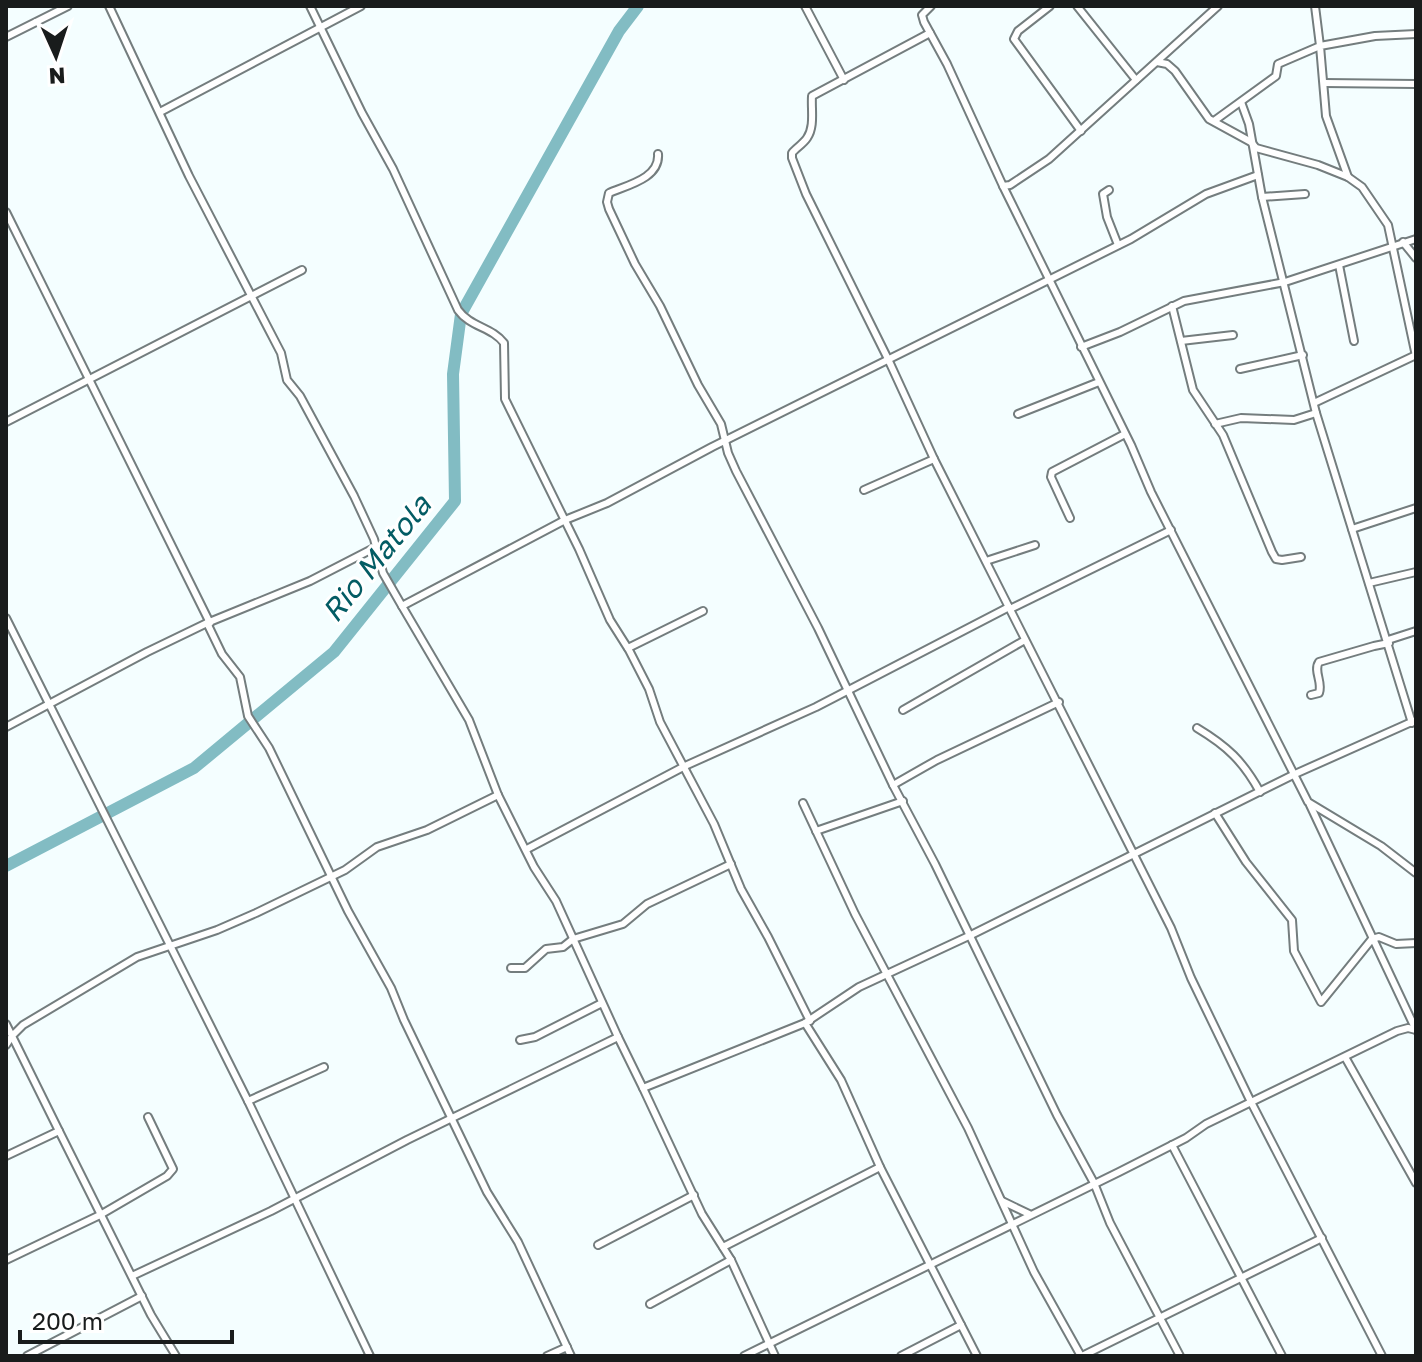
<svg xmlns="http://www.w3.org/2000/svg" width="1422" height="1362" font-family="'Golos Text',sans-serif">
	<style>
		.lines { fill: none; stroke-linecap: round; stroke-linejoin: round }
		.river { stroke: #82bcc3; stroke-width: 12 }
		.minor-casing { stroke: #747d7e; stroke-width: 10 }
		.minor { stroke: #fff; stroke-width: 6 }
		.labels { text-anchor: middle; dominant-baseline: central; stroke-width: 6; stroke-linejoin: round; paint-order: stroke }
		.water-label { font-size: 30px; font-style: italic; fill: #035c64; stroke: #fff }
	</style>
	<rect width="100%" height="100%" fill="#f4feff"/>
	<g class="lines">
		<polyline class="river" points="6,866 194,768 334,652 455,501 453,374 461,314 619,31 638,6"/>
		<g class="minor-casing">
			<g id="minor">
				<polyline points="109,6 189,176 281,353 287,380 300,396 354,496 374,539 383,573 402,606"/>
				<path d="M310,6L362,113L393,169L458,310C470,327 492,327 504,343L505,399L579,549L610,620L629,650L649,689L660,722L714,824L741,889L768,937L810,1021"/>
				<polyline points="805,6 844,80"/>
				<polyline points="931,6 922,15 924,22 947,64 1003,186 1131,445 1151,492 1308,802 1381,846 1416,873"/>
				<polyline points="1050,6 1018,31 1014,39 1081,131"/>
				<polyline points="1077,6 1136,80"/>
				<path d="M930,33L812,96C811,110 815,126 807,138C803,144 796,148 792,153V158L806,194L888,359L934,459L1171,928L1191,978L1251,1102L1382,1356"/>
				<polyline points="6,37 68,6"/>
				<polyline points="1157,62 1167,64 1175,71 1209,119 1251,142 1256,148 1318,165 1348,177 1362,187 1388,225 1416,356"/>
				<polyline points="1324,83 1416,84"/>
				<polyline points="1241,102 1249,124 1262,197 1316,413 1412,723"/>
				<polyline points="160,112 361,6"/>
				<polyline points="1214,121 1276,76 1278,64 1320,46 1315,6"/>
				<path d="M658,154C660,178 628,185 609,193L607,202L609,209L635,264L660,306L698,385L721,424L728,453L736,471L818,628L893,785L935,864L1057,1115L1094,1183L1110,1223L1180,1356"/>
				<polyline points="1348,177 1326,116 1320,46 1375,36 1416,34"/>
				<polyline points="1003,186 1010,185 1049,159 1218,6"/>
				<polyline points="1109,190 1103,194 1107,217 1118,245"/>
				<polyline points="1262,197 1305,194"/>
				<polyline points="6,212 210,623"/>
				<polyline points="1403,242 1416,258"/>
				<polyline points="1339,265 1354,341"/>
				<polyline points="1172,306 1193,390 1223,435 1272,552 1276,559 1282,560 1301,557"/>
				<polyline points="1181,341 1233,335"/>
				<polyline points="1081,347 1120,332 1184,301 1285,282 1416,239"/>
				<polyline points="1240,369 1303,355"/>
				<polyline points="1314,403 1416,355"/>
				<polyline points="1018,414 1099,382"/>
				<polyline points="6,422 302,270"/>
				<polyline points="1215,424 1241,418 1294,420 1316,413"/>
				<polyline points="864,490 934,459"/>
				<polyline points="1070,518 1051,477 1052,472 1125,434"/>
				<polyline points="1352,529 1416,508"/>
				<polyline points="986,561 1035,545"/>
				<polyline points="1369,583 1416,572"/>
				<polyline points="1010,609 1171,530"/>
				<polyline points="6,618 248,1101 370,1356"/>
				<polyline points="207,623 222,654 240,677 248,716 269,748 348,911 391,988 404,1020 487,1192 518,1242 571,1356"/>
				<polyline points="1388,640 1416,631"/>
				<polyline points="628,648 703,611"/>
				<path d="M1311,695L1319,693C1323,682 1313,671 1319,662L1374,646L1389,643"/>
				<polyline points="903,710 1025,640"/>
				<polyline points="6,727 147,652 207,623 310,581 376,547"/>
				<path d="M1197,728C1227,746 1243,761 1260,792"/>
				<polyline points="893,785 937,760 1059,702"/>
				<polyline points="803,803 855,914 968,1128 1034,1272 1081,1356"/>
				<polyline points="1310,805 1416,1030"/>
				<polyline points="1215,813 1246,862 1292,920 1294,951 1321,1002 1372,939 1379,937 1396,944 1416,943"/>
				<polyline points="816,831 903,801"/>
				<polyline points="527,849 685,766 816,707 1009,607"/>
				<polyline points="511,968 525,968 546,949 563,947 573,939 623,924 647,904 731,864"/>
				<polyline points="805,1023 841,1080 880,1167 977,1356"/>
				<polyline points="6,1024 12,1036 6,1045"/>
				<polyline points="618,1037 643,1088 805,1023 859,987 971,935 1295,774 1416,720"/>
				<polyline points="520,1040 535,1037 602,1003"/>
				<polyline points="1345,1057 1416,1183"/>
				<polyline points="643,1088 702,1214 731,1260 775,1356"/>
				<polyline points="248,1101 324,1067"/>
				<polyline points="59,1131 12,1036 23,1025 137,957 217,930 256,913 345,870 377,847 427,830 498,795"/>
				<polyline points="1172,1145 1282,1356"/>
				<polyline points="6,1156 59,1131 151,1315 176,1356"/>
				<polyline points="1002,1201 1029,1214"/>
				<polyline points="598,1245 694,1195"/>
				<polyline points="723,1247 880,1167"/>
				<polyline points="6,1260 100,1215 167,1176 173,1169 148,1117"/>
				<polyline points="132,1276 271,1211 407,1140 618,1037 556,901 534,867 498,795 469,720 402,606 565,520 607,503 712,447 1131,239 1206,194 1258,175"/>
				<polyline points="650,1304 731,1260"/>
				<polyline points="27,1356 142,1296"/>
				<polyline points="547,1356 567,1347"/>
				<polyline points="744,1356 1119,1172 1186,1138 1206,1124 1397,1031 1408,1028 1416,1030"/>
				<polyline points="901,1356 961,1325"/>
				<polyline points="1082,1356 1322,1238"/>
			</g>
		</g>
		<use href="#minor" class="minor"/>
	</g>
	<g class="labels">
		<g class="water-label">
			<text transform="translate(376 558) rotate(-51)">Rio Matola</text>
		</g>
	</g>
	<rect width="1422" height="1362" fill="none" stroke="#191c1c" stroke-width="16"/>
	<g transform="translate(56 56) rotate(177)" stroke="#ffffff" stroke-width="6" paint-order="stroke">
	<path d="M0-6L14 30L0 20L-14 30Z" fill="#191c1c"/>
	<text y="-12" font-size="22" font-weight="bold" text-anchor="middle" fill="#191c1c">N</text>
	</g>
	<path d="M20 1330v12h212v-12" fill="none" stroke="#191c1c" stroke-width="4"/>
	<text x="32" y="1330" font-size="24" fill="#191c1c" stroke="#ffffff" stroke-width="6" paint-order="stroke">200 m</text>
</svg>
